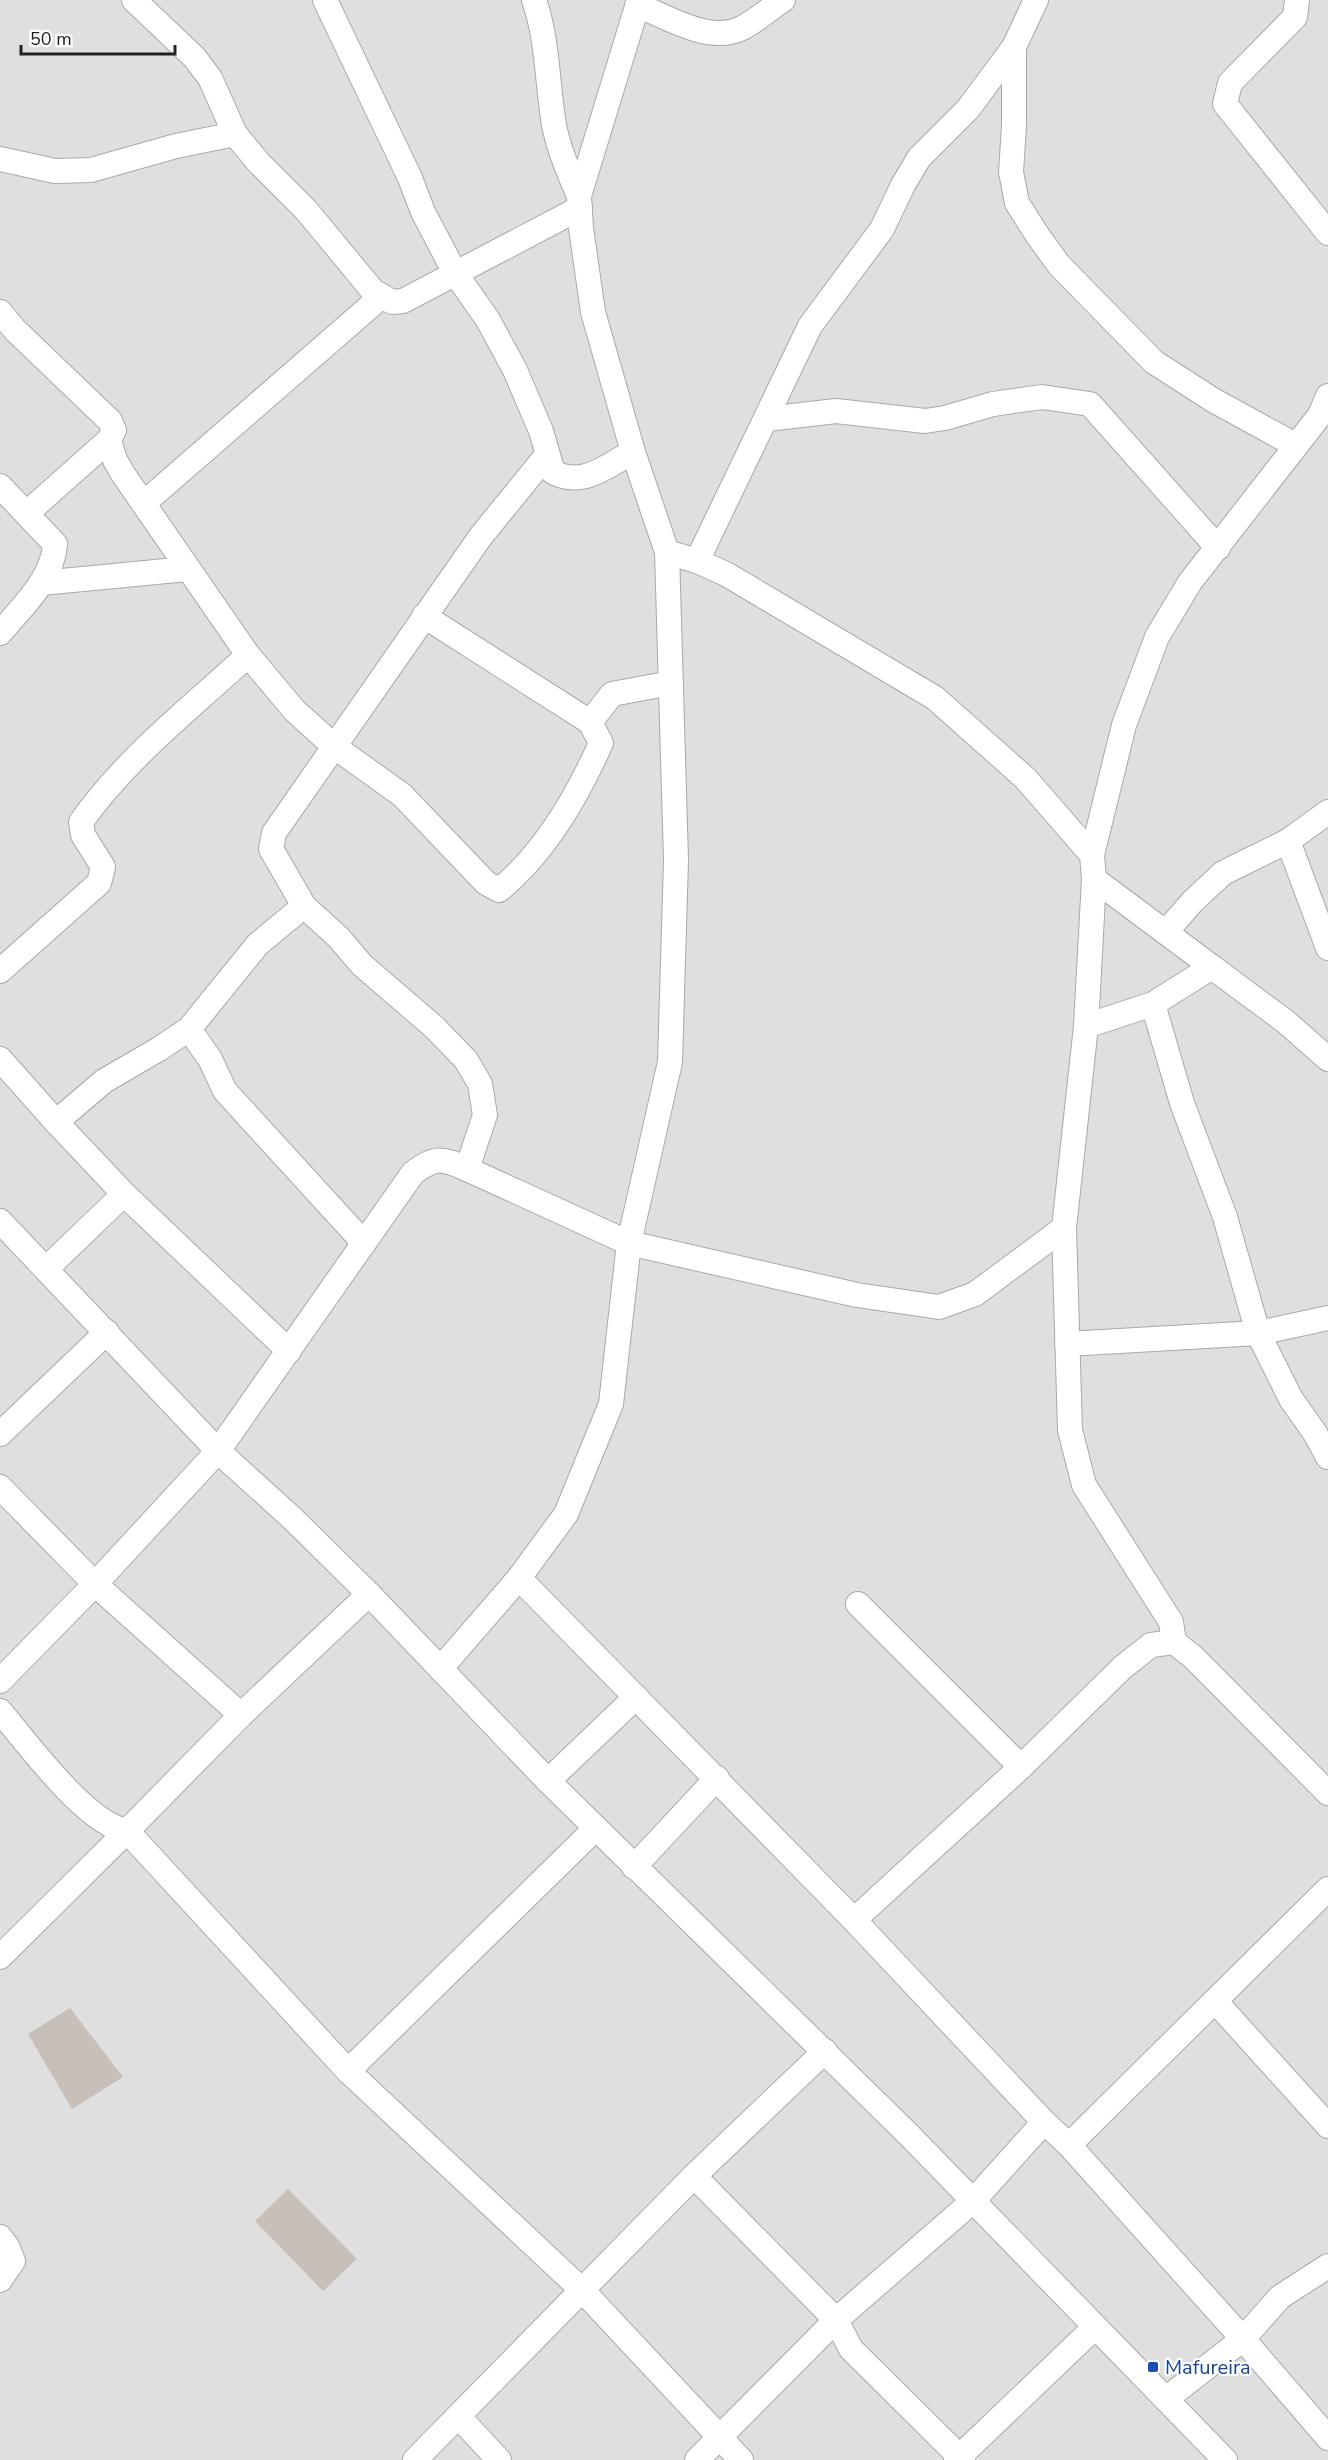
<svg xmlns="http://www.w3.org/2000/svg" width="1328" height="2460" font-family="'Nunito Sans',sans-serif">
	<style>
		.residential { fill: #e0dfdf }
		.building { fill: #c7bfb8 }
		.lines { fill: none; stroke-linecap: round; stroke-linejoin: round }
		.minor-casing { stroke: #a9a9a9; stroke-width: 26 }
		.minor { stroke: #fff; stroke-width: 24 }
		.transit-dot { fill: #1a4fb4; stroke: #fff; stroke-width: 2 }
		.labels { text-anchor: middle; dominant-baseline: central; stroke-width: 4.5; stroke-linejoin: round; paint-order: stroke }
		.transit-label { font-size: 20px; fill: #164399; stroke: #fff; text-anchor: start }
	</style>
	<rect width="100%" height="100%" fill="#f2efe9"/>
	<rect class="residential" x="0" y="0" width="1328" height="2460"/>
	<g class="building">
		<polygon points="70,2008 123,2077 72,2109 28,2034"/>
		<polygon points="288,2189 357,2259 323,2291 255,2221"/>
	</g>
	<g class="lines">
		<g class="minor-casing">
			<g id="minor">
				<polyline points="134,0 194,57 210,78 235,134 259,163 306,210 373,291 392,302 403,301 580,208"/>
				<path d="M325,0L410,178L423,212L455,273L488,320L515,370L541,431L553,472C583,488 606,466 633,452"/>
				<path d="M534,0C548,40 547,83 554,125C559,150 569,173 579,196"/>
				<polyline points="1297,0 1295,17 1230,83 1225,104 1328,233"/>
				<path d="M637,5C667,17 708,43 740,29C755,22 769,9 783,0"/>
				<polyline points="1014,47 1014,126 1011,172 1017,203 1038,236 1059,265 1154,362 1213,400 1295,445"/>
				<polyline points="0,159 55,171 91,170 176,146 235,134"/>
				<polyline points="0,312 15,330 110,421 114,430 109,440 27,513"/>
				<polyline points="767,419 836,411 925,421 945,418 993,404 1042,397 1090,404 1218,548"/>
				<path d="M109,440L115,460L123,474L248,655L295,711L335,747L402,795L486,883L499,890C545,853 577,797 601,743L590,722L424,616"/>
				<path d="M0,486L55,544C53,579 22,607 0,633"/>
				<polyline points="144,503 382,296"/>
				<polyline points="667,552 697,561 726,574 935,698 1025,778 1092,855 1094,879 1086,1026 1064,1228 1070,1430 1084,1485 1171,1622 1174,1642"/>
				<polyline points="697,561 810,326 882,229 903,185 919,158 968,109 1014,47 1036,0"/>
				<polyline points="41,583 187,569"/>
				<polyline points="590,722 612,694 671,683"/>
				<polyline points="1288,841 1328,948"/>
				<polyline points="1092,855 1124,725 1157,637 1190,582 1320,415 1328,396"/>
				<polyline points="1094,879 1212,967"/>
				<polyline points="304,906 271,849 274,833 481,536 547,455"/>
				<polyline points="1166,932 1192,902 1223,873 1288,841 1328,812"/>
				<path d="M0,971L99,883L103,867L83,835L81,822C126,758 191,708 248,655"/>
				<polyline points="1153,1004 1182,1103 1225,1217 1258,1333 1291,1399 1315,1433 1328,1457"/>
				<polyline points="1086,1026 1153,1004 1212,967 1286,1022 1328,1059"/>
				<polyline points="189,1029 210,1059 225,1091 364,1243"/>
				<polyline points="0,1059 56,1122 124,1194 289,1351"/>
				<polyline points="56,1122 104,1081 159,1049 189,1029 258,944 304,906 339,938 362,965 434,1027 466,1060 480,1084 485,1115 467,1169"/>
				<polyline points="0,1221 218,1451 293,1519 369,1594 548,1781 909,2135 1225,2460"/>
				<polyline points="46,1269 124,1194"/>
				<polyline points="1067,1344 1258,1333 1328,1318"/>
				<polyline points="0,1434 107,1332"/>
				<polyline points="0,1487 95,1584 241,1715"/>
				<polyline points="519,1578 854,1920 1044,2122 1069,2145 1243,2339 1328,2438"/>
				<polyline points="858,1604 1021,1767"/>
				<polyline points="441,1668 519,1578 566,1514 611,1404 629,1243 670,1062 676,860 667,552 633,452 593,312 581,228 579,196 639,0"/>
				<path d="M0,1681L95,1584L218,1451L413,1173C436,1156 442,1158 467,1169L629,1243L857,1295L939,1307L975,1294L1064,1228"/>
				<path d="M0,1711C28,1744 86,1824 127,1831L348,2071L583,2291L741,2460"/>
				<polyline points="548,1781 636,1697"/>
				<polyline points="634,1867 717,1778"/>
				<polyline points="854,1920 1021,1767 1123,1667 1151,1645 1174,1642 1193,1657 1328,1793"/>
				<polyline points="0,1957 127,1831 241,1715 369,1594"/>
				<polyline points="1215,2001 1328,2126"/>
				<polyline points="348,2071 596,1828"/>
				<polyline points="1069,2145 1328,1889"/>
				<polyline points="694,2176 836,2320 851,2349 963,2460"/>
				<polyline points="0,2237 7,2246 13,2261 0,2280"/>
				<polyline points="1166,2399 1243,2339 1280,2297 1328,2266"/>
				<polyline points="459,2417 499,2460"/>
				<polyline points="415,2460 694,2176 825,2051"/>
				<polyline points="697,2460 836,2320 973,2201 1044,2122"/>
				<polyline points="956,2460 1095,2327"/>
			</g>
		</g>
		<use href="#minor" class="minor"/>
	</g>
	<rect class="transit-dot" x="1147" y="2361" width="12" height="12" rx="3"/>
	<g class="labels">
		<g class="transit-label">
			<text x="1165" y="2367">Mafureira</text>
		</g>
	</g>
	<path d="M21 45v9h154v-9" fill="none" stroke="#222222" stroke-width="3"/>
	<text x="30" y="45" font-size="18" fill="#222222" stroke="#ffffff" stroke-width="4.5" paint-order="stroke">50 m</text>
</svg>
